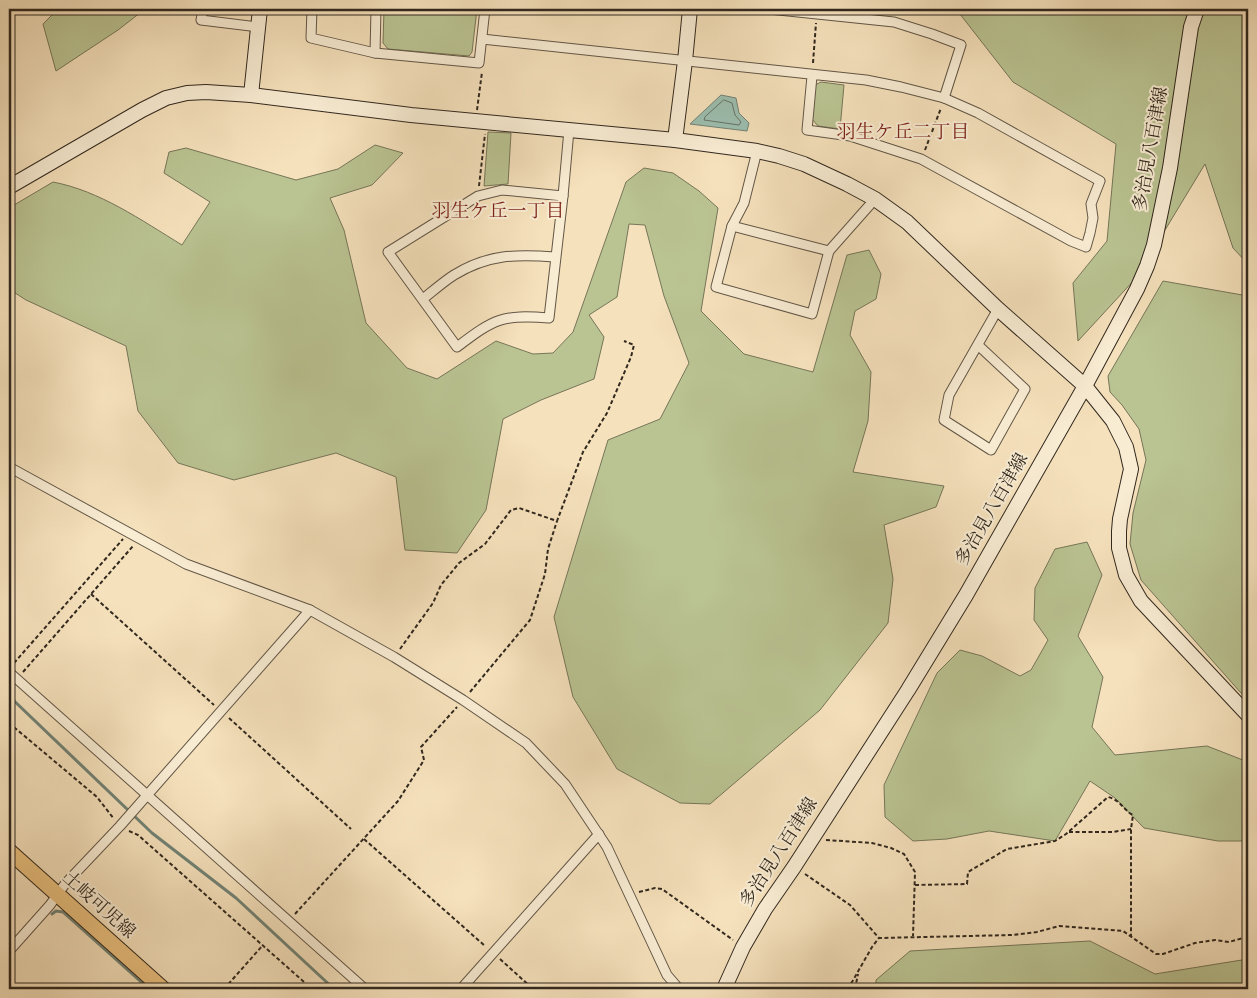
<svg xmlns="http://www.w3.org/2000/svg" width="1257" height="998" font-family="'Sorts Mill Goudy','Noto Serif JP',serif">
	<style>
		.green { fill: #bac392; stroke: #767658 }
		.water { fill: #9cbeaf; stroke: #718275 }
		.lines { fill: none; stroke-linecap: round; stroke-linejoin: round }
		.shore { stroke: #667366; stroke-width: 1 }
		.stream { stroke: #718275; stroke-width: 3 }
		.street-casing { stroke: #625646; stroke-width: 11 }
		.secondary-casing { stroke: #31281e; stroke-width: 16 }
		.primary-casing { stroke: #31281e; stroke-width: 17 }
		.path { stroke: #31281e; stroke-width: 2; stroke-dasharray: 4 2.5; stroke-linecap: butt }
		.street { stroke: #f8ecd3; stroke-width: 9 }
		.secondary { stroke: #f8ecd3; stroke-width: 14 }
		.primary { stroke: #eac07e; stroke-width: 15 }
		.labels { text-anchor: middle; dominant-baseline: central; stroke-width: 4; stroke-linejoin: round; paint-order: stroke }
		.street-label { font-size: 18px; fill: #31281e; stroke: #f8ecd3 }
		.neighbourhood-label { font-size: 19px; fill: #7a1f14; stroke: #f8ecd3 }
	</style>
	<rect width="100%" height="100%" fill="#f5e1bc"/>
	<filter id="stains"><feTurbulence type="fractalNoise" baseFrequency=".004" numOctaves="4"/><feColorMatrix values="0 0 0 0 .2 0 0 0 0 .09 0 0 0 0 .02 0 0 0 .5 -.17"/></filter>
	<radialGradient id="worn" r=".72"><stop offset=".6" stop-color="#630" stop-opacity="0"/><stop offset="1" stop-color="#630" stop-opacity=".3"/></radialGradient>
	<g class="green">
		<polygon points="58,9 145,9 118,30 56,71 43,24"/>
		<polygon points="384,9 477,9 472,52 469,56 388,49 383,43"/>
		<polygon points="956,9 1248,9 1248,264 1233,248 1205,164 1136,278 1078,341 1073,283 1107,241 1116,144 1013,82"/>
		<polygon points="821,82 844,85 840,129 818,126 812,119 815,85"/>
		<polygon points="488,132 511,133 508,184 484,186"/>
		<path d="M375,145L403,153L372,185L330,198L344,230L366,323L407,368L437,379L496,341L533,354L553,353L573,332L626,182L644,168L673,173L699,191L718,208L701,311L744,354L813,372L847,255L869,250L881,274L876,299L855,311L850,335L871,372L868,421L853,472L944,486L936,507L884,525L893,579L888,623L820,710L710,804L680,803L617,769L573,697L554,617L608,440L660,419L689,363L664,296L645,225L629,224L617,297L589,315L604,337L594,379L541,400L503,419L486,510L457,553L405,550L396,477L336,453L234,480L178,463L138,411L126,346L26,300L9,289V208L53,182C100,191 141,220 182,245L210,202L164,173L169,152L186,148L296,180L338,169Z"/>
		<polygon points="1163,281 1248,296 1248,698 1241,693 1141,580 1130,544 1133,513 1146,460 1139,429 1122,405 1110,392 1108,376"/>
		<polygon points="1087,542 1102,575 1078,636 1103,677 1092,727 1115,755 1207,746 1248,762 1248,841 1218,841 1144,828 1115,798 1090,781 1055,841 989,831 947,839 913,841 885,817 884,785 937,673 960,650 982,656 1020,676 1031,670 1048,640 1034,620 1035,588 1055,549"/>
		<polygon points="1090,941 1155,974 1248,959 1248,989 876,989 876,980 910,951"/>
	</g>
	<polygon class="water" points="721,95 736,98 739,113 749,123 747,131 690,124"/>
	<g class="lines">
		<polygon class="shore" points="724,100 732,103 735,115 741,122 739,125 704,120 705,117"/>
		<g class="stream">
			<polyline points="9,696 152,833 236,898 334,989"/>
			<polyline points="52,914 56,911 63,912 149,989"/>
		</g>
		<g class="street-casing">
			<g id="street">
				<polyline points="203,9 201,20 258,27"/>
				<polyline points="312,9 311,38 375,53 479,63 485,9"/>
				<polyline points="769,9 894,22 932,34 961,45 944,98"/>
				<polyline points="482,39 866,80 901,87 944,98 978,113 1100,181 1091,204 1093,218 1090,233 1086,247 1071,241 921,159 850,136 807,130 812,76"/>
				<polyline points="375,53 376,9"/>
				<polyline points="757,151 744,203 732,226 716,287 812,314 829,251 875,199"/>
				<path d="M502,190L563,196L549,318C502,314 494,319 457,347L388,252L478,196Z"/>
				<polyline points="563,196 569,130"/>
				<polyline points="732,226 829,251"/>
				<path d="M423,299C433,291 443,282 454,275C488,254 517,254 555,257"/>
				<polyline points="979,346 1025,389 991,450 944,420 949,395 998,309"/>
				<polyline points="9,467 186,564 310,610 394,657 463,700 526,743 565,784 607,847 667,975 679,989"/>
				<polyline points="9,672 365,989"/>
				<polyline points="9,951 50,905 65,884 120,826 310,610"/>
				<polyline points="461,989 599,834"/>
			</g>
		</g>
		<g class="secondary-casing">
			<g id="secondary">
				<polyline points="251,95 260,9"/>
				<polyline points="675,140 685,61 690,9"/>
				<polyline points="9,187 142,110 166,98 187,93 206,92 251,95 411,115 675,140 757,151 779,156 804,164 847,184 875,199 907,222 998,309 1085,386 1113,421 1126,447 1131,469 1120,519 1119,531 1119,548 1126,575 1141,601 1248,715"/>
				<polyline points="724,989 743,947 765,909 794,867 908,690 966,595 1085,386 1137,289 1147,266 1154,245 1170,168 1191,27 1197,9"/>
			</g>
		</g>
		<g class="primary-casing">
			<polyline id="primary" points="9,851 163,989"/>
		</g>
		<g class="path">
			<polyline points="813,63 816,23"/>
			<polyline points="477,110 482,72"/>
			<polyline points="925,150 941,108"/>
			<polyline points="479,186 485,134"/>
			<polyline points="91,594 214,705"/>
			<polyline points="400,649 433,603 441,585 459,563 485,544 511,510 519,508 557,521 583,452 607,413 631,357 634,345 624,341"/>
			<polyline points="14,663 123,539"/>
			<polyline points="23,672 133,546"/>
			<polyline points="470,692 530,620 545,574 548,549 557,521"/>
			<polyline points="229,718 351,829"/>
			<polyline points="9,723 97,797 114,819"/>
			<polyline points="129,831 138,835 312,989"/>
			<polyline points="1069,832 1113,832 1131,829"/>
			<polyline points="364,839 485,946"/>
			<polyline points="826,840 872,843 891,848 904,854 915,872 913,936"/>
			<polyline points="805,874 850,905 879,938 1013,935 1037,932 1059,926 1123,931 1156,954 1163,954 1195,943 1215,940 1229,942 1243,938 1248,935"/>
			<path d="M915,885L967,884L968,872L1007,849L1055,841L1066,834L1108,797C1121,800 1123,810 1133,815L1131,829V936"/>
			<polyline points="639,892 655,888 662,889 733,940"/>
			<polyline points="295,914 398,801 424,760 421,747 457,707"/>
			<polyline points="500,959 533,989"/>
			<polyline points="224,989 263,945"/>
			<polyline points="848,989 872,947 879,938"/>
			<polyline points="855,989 858,974"/>
		</g>
		<use href="#street" class="street"/>
		<use href="#secondary" class="secondary"/>
		<use href="#primary" class="primary"/>
	</g>
	<g class="labels">
		<g class="street-label">
			<text transform="translate(1152 149) rotate(-80)">多治見八百津線</text>
			<text transform="translate(993 510) rotate(-60)">多治見八百津線</text>
			<text transform="translate(780 853) rotate(-57)">多治見八百津線</text>
			<text transform="translate(98 906) rotate(42)">土岐可児線</text>
		</g>
		<g class="neighbourhood-label">
			<text x="903" y="133">羽生ケ丘二丁目</text>
			<text x="498" y="212">羽生ケ丘一丁目</text>
		</g>
	</g>
	<rect width="1257" height="998" fill="none" stroke="#f5e1bc" stroke-width="30"/>
	<rect x="10" y="10" width="1237" height="978" fill="none" stroke="#31281e" stroke-width="2.5"/>
	<rect x="15" y="15" width="1227" height="968" fill="none" stroke="#31281e"/>
	<rect width="100%" height="100%" filter="url(#stains)"/>
	<rect width="100%" height="100%" fill="url(#worn)"/>
</svg>
